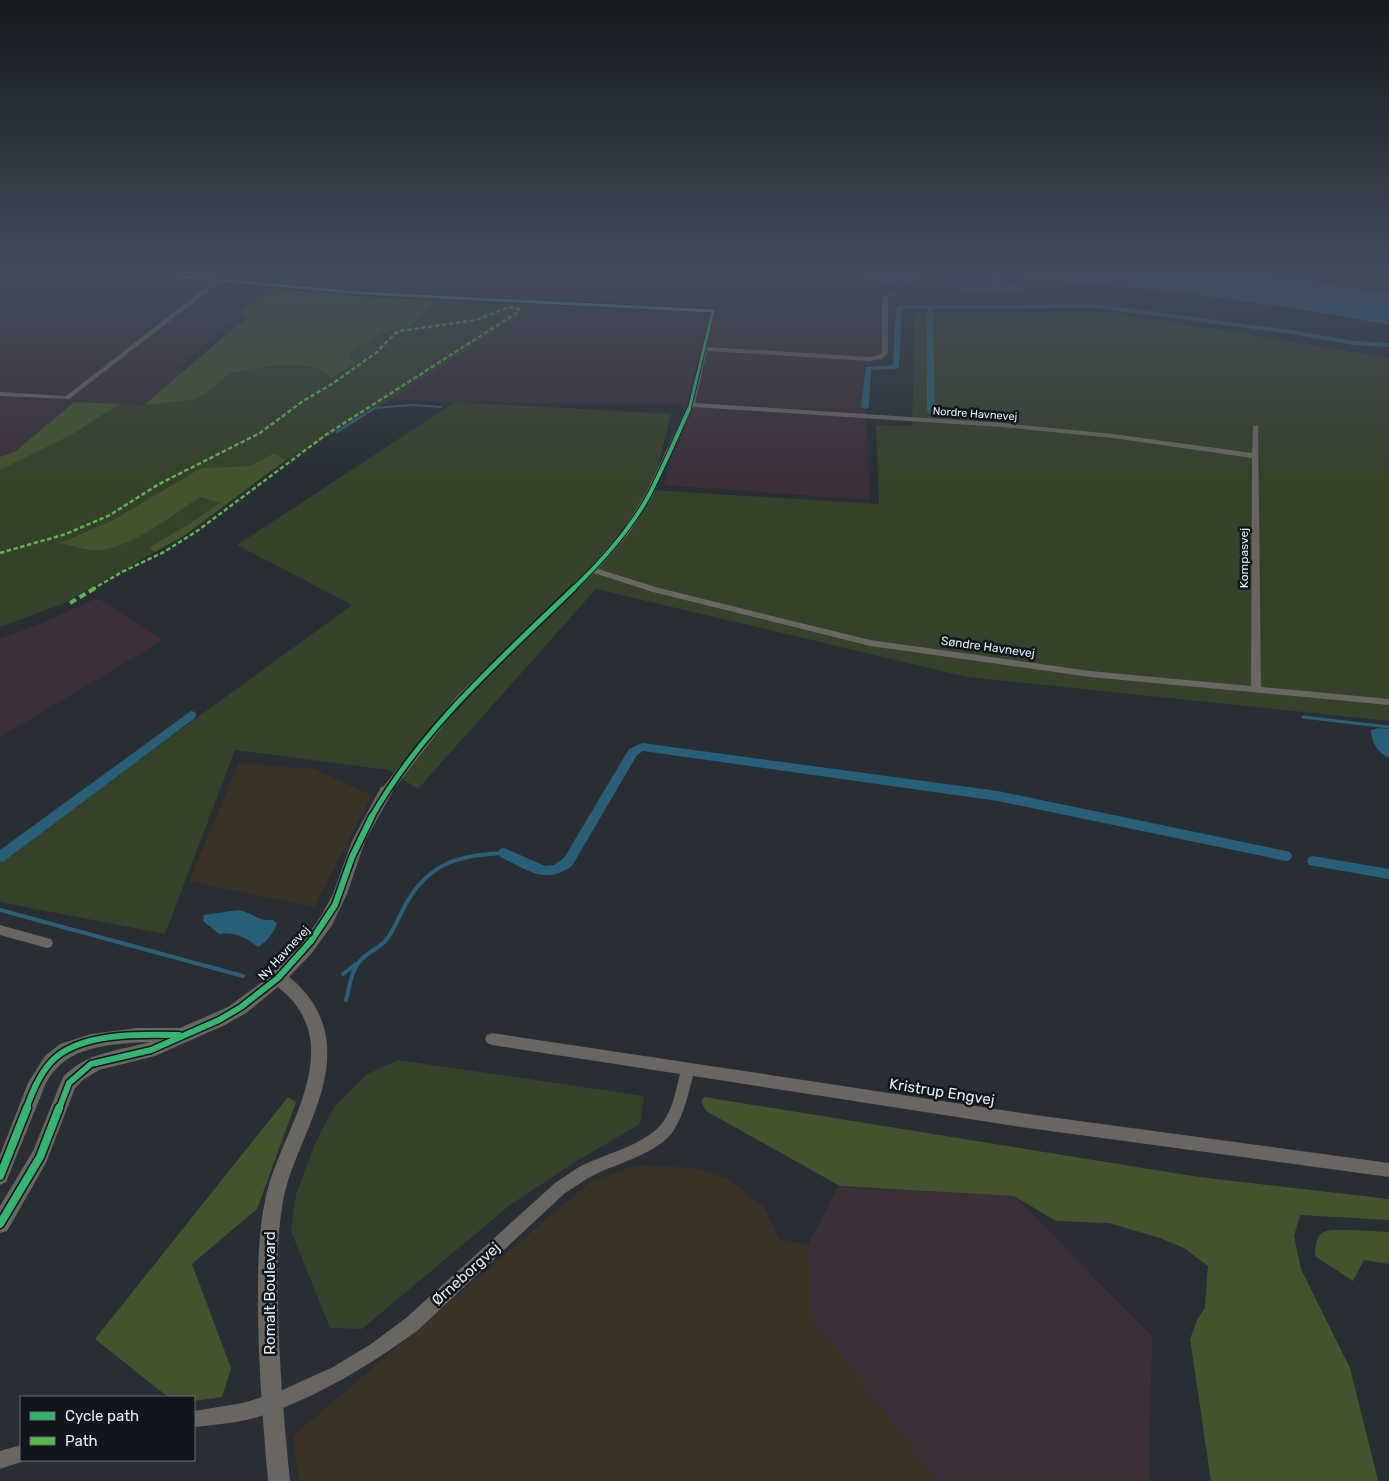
<svg xmlns="http://www.w3.org/2000/svg" width="1389" height="1481" font-family="Rubik,sans-serif">
	<style>
		.commercial { fill: #3a3225 }
		.industrial { fill: #3c2f39 }
		.green { fill: #36412a }
		.forest { fill: #43542c }
		.water { fill: #296079 }
		.lines { fill: none; stroke-linecap: round; stroke-linejoin: round }
		.stream-far3 { stroke: #296079; stroke-width: 2 }
		.stream-far2 { stroke: #296079; stroke-width: 2.5 }
		.stream-far1 { stroke: #296079; stroke-width: 3 }
		.stream { stroke: #296079; stroke-width: 4 }
		.canal { fill: #296079; fill-rule: evenodd }
		.minor { fill: #696661; fill-rule: evenodd }
		.tertiary { fill: #696661; fill-rule: evenodd }
		.quiet-far1 { stroke: #58b947; stroke-width: 2.5; stroke-dasharray: 4.5 2.5; stroke-linecap: butt }
		.quiet { stroke: #58b947; stroke-width: 4; stroke-dasharray: 7 4; stroke-linecap: butt }
		.cycleway-far4-casing { stroke: #10161b; stroke-width: 5 }
		.cycleway-far3-casing { stroke: #10161b; stroke-width: 6 }
		.cycleway-far2-casing { stroke: #10161b; stroke-width: 8 }
		.cycleway-far1-casing { stroke: #10161b; stroke-width: 9 }
		.cycleway-casing { stroke: #10161b; stroke-width: 11 }
		.cycleway-far4 { stroke: #33b770; stroke-width: 3 }
		.cycleway-far3 { stroke: #33b770; stroke-width: 4 }
		.cycleway-far2 { stroke: #33b770; stroke-width: 5 }
		.cycleway-far1 { stroke: #33b770; stroke-width: 6 }
		.cycleway { stroke: #33b770; stroke-width: 8 }
		.labels { text-anchor: middle; dominant-baseline: central; stroke-width: 5; stroke-linejoin: round; paint-order: stroke }
		.far-street-label { font-size: 11px; fill: #e7eff6; stroke: #10161b }
		.street-label { font-size: 12px; fill: #e7eff6; stroke: #10161b }
		.near-street-label { font-size: 15px; fill: #e7eff6; stroke: #10161b }
	</style>
	<rect width="100%" height="100%" fill="#282e34"/>
	<g class="commercial">
		<polygon points="239,763 313,769 372,795 314,907 189,881"/>
		<polygon points="638,1165 694,1168 728,1179 764,1207 779,1239 808,1245 812,1317 938,1481 299,1481 293,1436 591,1181"/>
	</g>
	<g class="industrial">
		<polygon points="0,270 694,270 866,276 883,297 882,364 864,364 870,500 664,485 684,405 387,401 535,306 368,297 269,288 176,369 183,373 144,405 74,402 16,451 0,457"/>
		<polygon points="97,598 164,640 0,737 0,639 44,622"/>
		<polygon points="838,1187 1014,1196 1152,1336 1149,1481 938,1481 812,1317 808,1245"/>
	</g>
	<g class="green">
		<polygon points="1316,270 1389,270 1389,287 1337,280"/>
		<polygon points="435,301 536,306 368,414 286,460 274,453 249,466 201,468 111,521 60,542 167,519 200,497 221,503 189,524 148,548 155,552 62,604 0,627 0,457 16,451 74,402 144,405 194,400 211,390 230,373 269,366 308,366 321,370 356,363 347,356 381,333 410,327"/>
		<polygon points="915,312 1108,312 1389,358 1389,721 967,677 596,589 418,789 389,770 235,750 165,934 0,902 0,861 352,605 237,545 455,402 671,414 652,490 879,504 876,425 912,426"/>
		<polygon points="398,1060 644,1096 640,1124 575,1162 510,1205 362,1329 330,1328 291,1231 296,1195 316,1141 335,1106 366,1075"/>
	</g>
	<g class="forest">
		<polygon points="269,288 368,297 435,301 410,327 381,333 348,355 356,363 331,378 321,370 308,366 269,366 230,373 211,390 194,400 144,405 247,317 240,313"/>
		<polygon points="74,402 119,404 71,435 0,470 0,457 16,451"/>
		<path d="M274,453L286,460L185,535L155,552L148,548L189,524L220,503L200,497C173,515 126,552 94,550C83,550 70,545 59,543L111,521L201,468L249,466Z"/>
		<polygon points="288,1097 296,1102 257,1209 192,1264 231,1368 222,1397 194,1401 194,1397 168,1397 95,1339"/>
		<polygon points="704,1097 1199,1177 1389,1199 1389,1220 1300,1215 1294,1236 1301,1269 1350,1368 1378,1481 1211,1481 1190,1339 1197,1320 1205,1307 1208,1266 1184,1248 1160,1238 1109,1223 1056,1221 1014,1196 840,1186 706,1111 701,1101"/>
		<path d="M1353,1230L1389,1232V1264L1364,1260L1353,1281L1315,1256C1316,1225 1327,1231 1353,1230Z"/>
	</g>
	<g class="water">
		<path d="M736,270H1238L1389,294V325C1260,300 1132,285 1001,277V283L1020,284L1023,293L959,291L958,287L943,286V285H958L957,282H992L990,277L922,276L912,283L899,281L897,284H893L892,281L884,283L866,280L865,275Z"/>
		<path d="M1378,728L1389,729V758C1377,752 1372,743 1371,730Z"/>
		<path d="M238,910C254,913 256,921 273,920L277,923C274,933 267,941 258,947C245,937 235,932 219,934L203,921L204,915Z"/>
	</g>
	<g class="lines">
		<polyline class="stream-far3" points="371,410 375,408 412,405 441,407"/>
		<polyline class="stream-far2" points="337,432 373,409"/>
		<polyline class="stream-far1" points="1303,717 1389,727"/>
		<g class="stream">
			<polyline points="0,910 243,976"/>
			<polyline points="343,974 356,964"/>
			<path d="M346,1000C350,986 351,968 363,958C370,951 381,947 387,939C395,928 400,914 407,902C430,862 461,855 504,853"/>
		</g>
		<g class="canal">
			<polygon points="1097,304 1291,330 1354,341 1389,343 1389,347 1354,345 1291,334 1097,308 933,309 935,411 931,413 927,411 927,309 902,309 899,367 896,369 871,370 869,407 865,409 861,407 866,367 893,365 896,308 899,306"/>
			<polygon points="191,711 195,712 196,715 195,718 4,861 0,862 0,850"/>
			<path d="M642,743L998,791L1286,851L1290,852L1292,856L1290,860L1286,861L998,801L643,751L637,755L572,866C544,886 527,869 500,857L498,853L500,849L504,848L545,866L554,865L564,858L629,749Z"/>
			<polygon points="1313,856 1389,869 1389,879 1309,865 1307,861 1309,857"/>
		</g>
		<g class="minor">
			<path d="M107,270L360,291L713,309L716,311L707,347L870,357L877,356L882,353V296L895,292V294L888,297V354L881,359L870,361L707,351L695,403L1002,423L1113,434L1252,453L1253,426L1258,425L1261,687L1389,699V705L1090,677L870,646L653,592L594,573L463,700L390,794H382L381,791L382,788L457,696L590,568L623,530L644,497L688,405L710,313L360,295L220,282L69,399L0,396V392L66,396L214,281L109,272ZM693,407L1002,427L1113,438L1252,458L1251,686L1090,671L870,640L659,588L598,569L629,533L652,497Z"/>
			<polygon points="1297,270 1308,270 1318,272 1315,274"/>
			<polygon points="0,925 47,938 51,939 53,943 51,947 47,948 0,935"/>
			<path d="M492,1033L1028,1114L1389,1163V1177L1028,1128L693,1076C688,1095 684,1114 674,1130C659,1153 618,1163 594,1175C584,1180 575,1187 565,1193L418,1330C369,1366 316,1398 258,1417C237,1423 215,1425 194,1427V1411L243,1403L278,1392L333,1367L371,1344L406,1318L555,1183C565,1177 574,1169 585,1164C608,1153 647,1144 663,1122C673,1108 676,1090 680,1074L492,1045L487,1043L485,1039L487,1035Z"/>
			<polygon points="21,1445 21,1460 27,1460 0,1469 0,1451"/>
		</g>
		<path class="tertiary" d="M386,786L391,787L393,791L365,841L347,894L332,925L311,954L289,977C311,994 325,1018 327,1045C331,1099 293,1149 283,1201C277,1235 277,1269 278,1303C279,1363 284,1422 290,1481H268C263,1422 258,1362 258,1303C258,1269 258,1234 265,1201C275,1149 314,1099 311,1045C309,1021 297,1002 278,987L246,1013L225,1025L155,1056L99,1070L83,1080L75,1088L46,1163L7,1231L0,1233V1206L33,1151L63,1077C87,1052 118,1051 150,1042C111,1044 66,1045 46,1083L6,1182L0,1185V1155L28,1083L45,1056L60,1044L91,1034L137,1028H180L228,1007L262,982L301,945L321,916L333,894L352,841L381,787Z"/>
		<polyline class="quiet-far1" points="0,553 66,534 110,515 159,484 260,433 303,401 332,384 377,352 394,334 400,331 476,320 509,307 519,309 518,312 327,434 197,531 164,552 122,572 93,589"/>
		<polyline class="quiet" points="70,603 95,588"/>
		<g class="cycleway-far4-casing">
			<polyline id="cycleway-far4" points="109,270 360,293 713,311 689,410"/>
		</g>
		<g class="cycleway-far3-casing">
			<path id="cycleway-far3" d="M573,589C601,562 629,531 648,497C663,468 676,438 689,409"/>
		</g>
		<g class="cycleway-far2-casing">
			<path id="cycleway-far2" d="M371,818C422,728 501,659 574,588"/>
		</g>
		<g class="cycleway-far1-casing">
			<g id="cycleway-far1">
				<path d="M26,1109C32,1093 39,1075 51,1062C78,1032 142,1034 179,1035"/>
				<polyline points="59,1109 69,1083 91,1064 151,1050 219,1020 241,1007 278,978 311,941 335,905 352,857 372,816"/>
			</g>
		</g>
		<g class="cycleway-casing">
			<g id="cycleway">
				<polyline points="0,1176 27,1108"/>
				<polyline points="0,1224 40,1157 59,1108"/>
			</g>
		</g>
		<use href="#cycleway-far4" class="cycleway-far4"/>
		<use href="#cycleway-far3" class="cycleway-far3"/>
		<use href="#cycleway-far2" class="cycleway-far2"/>
		<use href="#cycleway-far1" class="cycleway-far1"/>
		<use href="#cycleway" class="cycleway"/>
	</g>
	<linearGradient id="sky" x2="0" y2="1"><stop stop-color="#16191d"/><stop offset="0.57" stop-color="#424c5c"/><stop offset="1" stop-color="#424c5c" stop-opacity="0"/></linearGradient>
	<rect width="1389" height="477" fill="url(#sky)"/>
	<g class="labels">
		<g class="far-street-label">
			<text transform="translate(975 414) rotate(4)">Nordre Havnevej</text>
		</g>
		<g class="street-label">
			<text transform="translate(1244 558) rotate(-90)">Kompasvej</text>
			<text transform="translate(988 647) rotate(8)">Søndre Havnevej</text>
			<text transform="translate(284 953) rotate(-47)">Ny Havnevej</text>
		</g>
		<g class="near-street-label">
			<text transform="translate(942 1092) rotate(9)">Kristrup Engvej</text>
			<text transform="translate(466 1274) rotate(-42)">Ørneborgvej</text>
			<text transform="translate(270 1293) rotate(-90)">Romalt Boulevard</text>
		</g>
	</g>
	<rect x="20" y="1396" width="175" height="65" fill="#10161b" stroke="#666d73"/>
	<rect x="30" y="1412" width="25" height="8" fill="#33b770" stroke="#666d73"/>
	<text x="65" y="1421" font-size="15" fill="#e7eff6">Cycle path</text>
	<rect x="30" y="1437" width="25" height="8" fill="#58b947" stroke="#666d73"/>
	<text x="65" y="1446" font-size="15" fill="#e7eff6">Path</text>
</svg>
